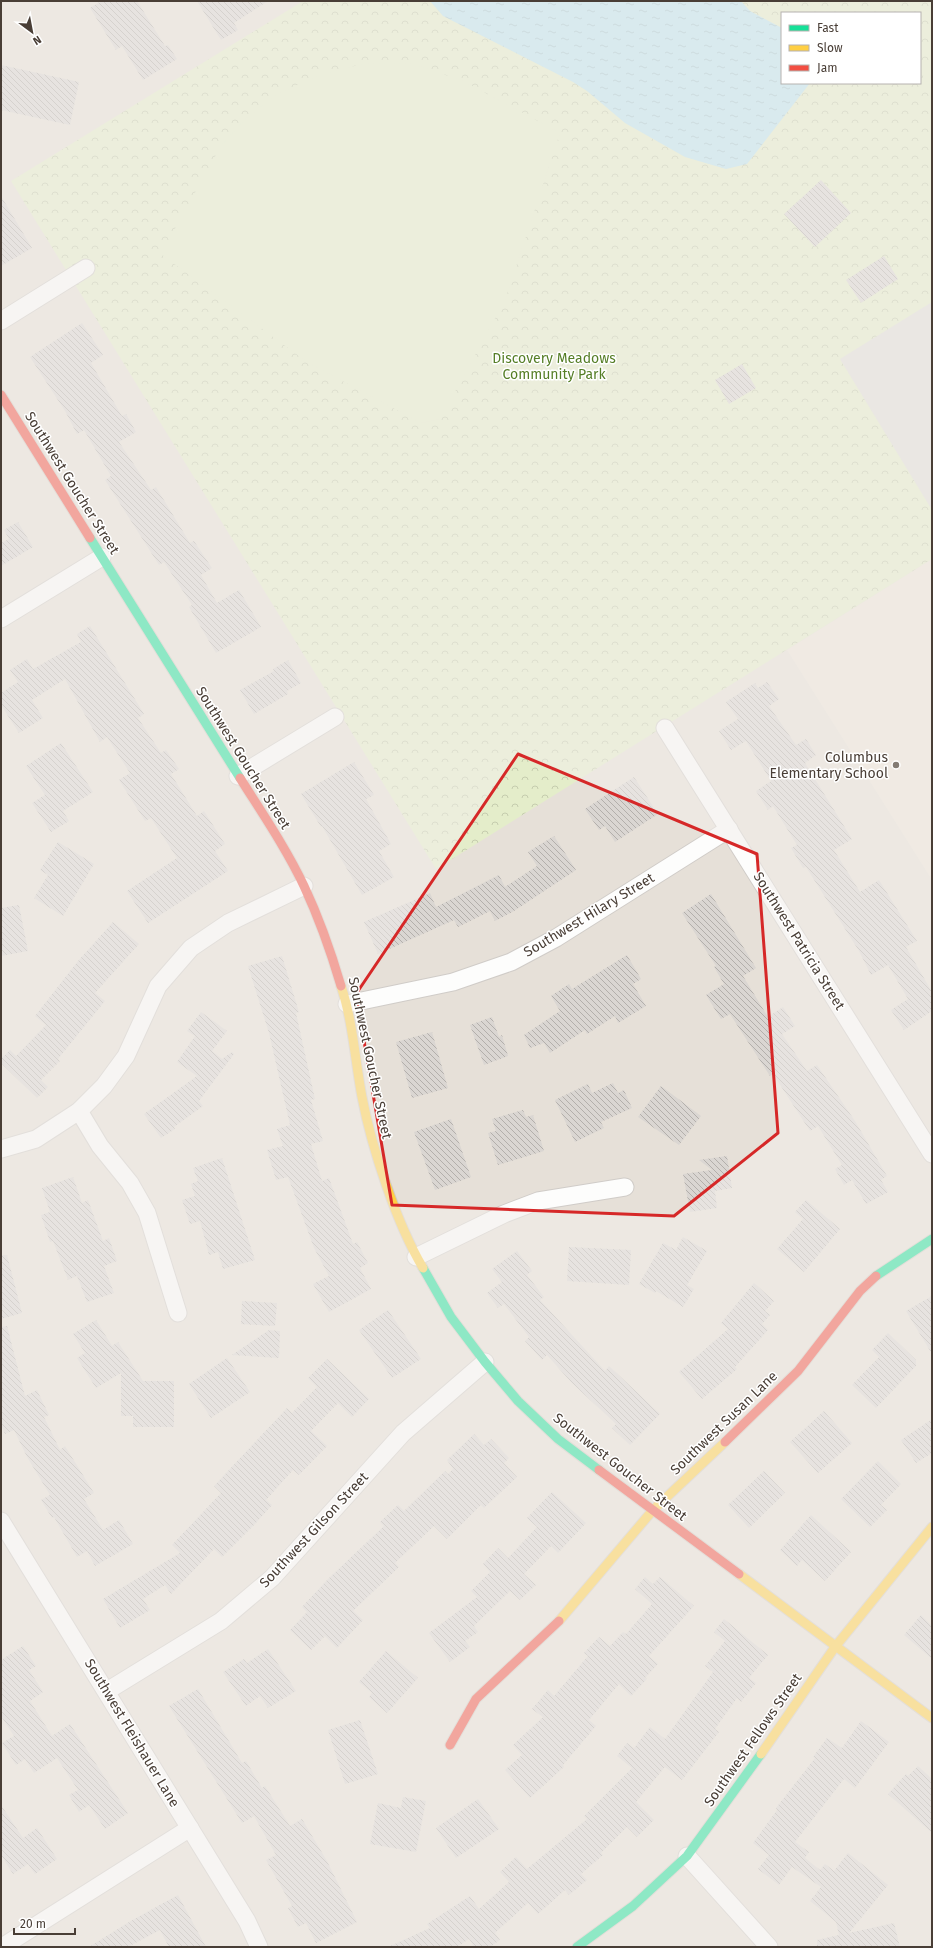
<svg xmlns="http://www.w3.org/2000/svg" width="933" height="1948" font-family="'Fira Sans',sans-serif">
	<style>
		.residential { fill: #e6e0d8; fill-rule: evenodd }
		.education { fill: #ede5da }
		.forest { fill: url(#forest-crowns); fill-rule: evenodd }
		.pitch { fill: #e4edca }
		.parking { fill: #e1deda }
		.water { fill: url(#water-ripples) }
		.building { fill: url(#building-back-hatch) }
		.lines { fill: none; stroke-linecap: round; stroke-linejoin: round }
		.street-casing { stroke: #d0ccc8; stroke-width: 19 }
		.fast-casing { stroke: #d3ccc3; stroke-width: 11 }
		.slow-casing { stroke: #d3ccc3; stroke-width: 11 }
		.jam-casing { stroke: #d3ccc3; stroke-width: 11 }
		.street { stroke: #fdfdfc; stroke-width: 17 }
		.fast { stroke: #16e098; stroke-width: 9 }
		.slow { stroke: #ffcf43; stroke-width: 9 }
		.jam { stroke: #f24e42; stroke-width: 9 }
		.marked { fill: none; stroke: #d62828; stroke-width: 3; stroke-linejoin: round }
		.poi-dot { fill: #847c75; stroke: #fff; stroke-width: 1.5 }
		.labels { text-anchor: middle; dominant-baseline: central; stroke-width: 3; stroke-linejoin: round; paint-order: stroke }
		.park-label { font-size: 14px; fill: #557e26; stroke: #fff }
		.street-label { font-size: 14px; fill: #493e36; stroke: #fff }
		.poi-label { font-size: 14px; fill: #493e36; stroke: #fff; text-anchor: end }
	</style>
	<defs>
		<pattern id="forest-crowns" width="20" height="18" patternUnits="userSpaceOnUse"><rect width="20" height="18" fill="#e4edca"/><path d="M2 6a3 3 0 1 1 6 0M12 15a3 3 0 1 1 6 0" fill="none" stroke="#c5ccae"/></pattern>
		<pattern id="water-ripples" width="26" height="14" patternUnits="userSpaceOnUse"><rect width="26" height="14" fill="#bae4f1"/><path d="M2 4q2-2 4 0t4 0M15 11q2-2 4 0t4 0" fill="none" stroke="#a1c5cf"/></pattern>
		<pattern id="building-back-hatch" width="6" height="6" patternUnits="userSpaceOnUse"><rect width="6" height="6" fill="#dad6d2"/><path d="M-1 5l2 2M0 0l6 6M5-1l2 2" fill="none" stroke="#b3afab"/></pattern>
	</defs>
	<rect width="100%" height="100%" fill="#f2efeb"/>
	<path class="residential" d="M1,1H932V1947H1ZM782,13H920V83H782Z"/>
	<polygon class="education" points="932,559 932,880 787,650"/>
	<path class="forest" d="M303,1H932V559L436,869L11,181ZM782,13H920V83H782Z"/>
	<g class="pitch">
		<polygon points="932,58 932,89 920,71 920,66"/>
		<polygon points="366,63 413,64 463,81 560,133 505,300 440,419 421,423 307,362 161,254 221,146 244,120 276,95 319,75"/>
	</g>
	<polygon class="parking" points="932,302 932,510 840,359"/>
	<polygon class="water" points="430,1 741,1 750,11 782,28 782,83 810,83 747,164 726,169 685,157 625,123 587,91 573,82 443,16"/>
	<g class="building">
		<polygon points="101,1 137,1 165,46 168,45 177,59 143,80 122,46 116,50 90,8"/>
		<polygon points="197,1 268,1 234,23 238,30 221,40"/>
		<polygon points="1,65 79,82 70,125 1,110"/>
		<polygon points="821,180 851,213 815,247 784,214"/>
		<polygon points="1,196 32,248 1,266"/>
		<polygon points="884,256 898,279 861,303 846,280"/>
		<polygon points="82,323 103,355 91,363 122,416 126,414 136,432 119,442 151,490 156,487 190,543 194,541 212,568 201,575 217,603 239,590 261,627 216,653 189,607 192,605 164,562 159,565 105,480 111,476 84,430 77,434 65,411 30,357"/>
		<polygon points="742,364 756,388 729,404 715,380"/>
		<polygon points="18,522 33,547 1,566 1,543 9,539 4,530"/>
		<polygon points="90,626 144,714 138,718 161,753 166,750 179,769 171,774 197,816 204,811 225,844 215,851 228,871 148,923 127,891 177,858 151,818 145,821 119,780 130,773 107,737 100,742 65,679 32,700 43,718 19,733 1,705 1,693 18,682 10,670 27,659 33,669 81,642 77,634"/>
		<polygon points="288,660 301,683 287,691 288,694 254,714 240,690 274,671 273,669"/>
		<polygon points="767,682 779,699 769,706 796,745 806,739 816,755 805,763 852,839 834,850 860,892 879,880 917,941 906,947 932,992 932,1011 904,1030 891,1010 908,999 888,965 871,975 859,951 806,867 803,868 791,848 797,845 773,806 768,810 756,791 771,781 746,741 731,750 719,731 738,719 726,702 755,683 758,688"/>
		<polygon points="61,743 93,792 63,811 69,821 51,832 32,803 45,795 26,766"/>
		<polygon points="354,762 374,795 366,799 391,844 379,851 394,877 362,895 322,826 321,827 301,794"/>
		<polygon points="634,777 658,814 615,842 605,826 599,830 585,809"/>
		<polygon points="554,836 576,870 514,911 495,921 490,911 458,927 454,920 378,954 364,922 430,893 436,907 499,875 505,887 537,866 528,852"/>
		<polygon points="58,842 94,864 63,916 34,898 48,875 40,870"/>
		<polygon points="711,894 756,968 743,976 768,1017 783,1007 795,1026 782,1034 807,1071 817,1065 855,1121 887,1176 881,1180 888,1192 866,1204 852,1180 844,1185 835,1169 842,1165 818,1126 810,1131 773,1074 770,1076 730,1014 721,1019 706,995 724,984 714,967 716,966 682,913"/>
		<polygon points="19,905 28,951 1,956 1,908"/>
		<polygon points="113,922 139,944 95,993 105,1001 58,1059 60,1061 41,1080 48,1087 37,1098 1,1063 1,1059 10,1050 16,1056 46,1025 35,1016 78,961"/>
		<polygon points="627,955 641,979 633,984 646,1006 618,1023 615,1016 587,1034 585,1030 550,1053 544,1043 530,1048 524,1035 560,1011 551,996 569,984 572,989"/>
		<polygon points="282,956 299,1012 296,1013 315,1099 311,1100 323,1141 311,1144 322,1181 329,1178 353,1244 357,1242 368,1263 360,1268 371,1289 329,1312 313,1284 329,1276 314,1248 288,1177 276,1180 267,1150 283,1146 277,1129 290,1125 269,1033 248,966"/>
		<polygon points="201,1012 227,1031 212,1051 222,1059 232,1052 234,1054 199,1101 203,1106 174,1127 175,1129 161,1138 144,1114 197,1076 177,1062 195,1036 187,1031"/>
		<polygon points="492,1017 499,1037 502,1035 508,1056 484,1065 470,1025"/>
		<polygon points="432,1032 448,1088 412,1098 396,1042"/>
		<polygon points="613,1083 618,1093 624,1090 632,1108 601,1122 604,1128 575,1142 555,1100 588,1084 592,1093"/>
		<polygon points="661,1086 701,1116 679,1145 638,1117"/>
		<polygon points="523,1110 526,1117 533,1115 544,1151 498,1165 488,1133 496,1131 492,1119"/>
		<polygon points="451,1119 471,1177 435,1190 414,1132"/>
		<polygon points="727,1156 732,1188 715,1191 717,1208 690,1212 683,1174 712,1170 699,1160"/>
		<polygon points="222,1158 255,1260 223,1269 218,1252 209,1255 200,1221 190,1224 182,1200 195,1196 191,1184 198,1181 193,1168"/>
		<polygon points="73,1177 82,1203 88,1200 103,1241 109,1238 117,1261 104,1266 114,1293 87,1302 77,1276 68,1280 53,1241 50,1242 41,1215 50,1212 42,1188"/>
		<polygon points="806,1200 840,1229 804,1272 777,1249 803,1219 795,1212"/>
		<polygon points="683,1237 707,1251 687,1285 694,1289 683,1307 656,1291 655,1293 639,1284 663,1243 676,1250"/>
		<polygon points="569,1247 631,1250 629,1285 567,1281"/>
		<polygon points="517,1251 532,1271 527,1275 544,1297 540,1300 605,1371 609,1366 660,1414 630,1445 612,1428 616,1424 571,1382 547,1355 542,1360 525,1341 529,1337 504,1304 498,1308 487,1293 502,1282 492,1269"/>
		<polygon points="1,1255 7,1255 22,1313 1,1319"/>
		<polygon points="754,1283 774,1301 765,1311 770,1315 762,1324 768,1330 735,1367 737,1369 702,1399 679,1372 728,1329 721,1323"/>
		<polygon points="932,1296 932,1354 906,1311"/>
		<polygon points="242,1301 277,1303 275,1326 241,1324"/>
		<polygon points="388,1310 421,1359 392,1378 359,1330"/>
		<polygon points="96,1320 112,1346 118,1342 143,1381 174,1381 174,1427 133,1427 133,1416 121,1416 121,1373 96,1388 77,1358 85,1353 73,1334"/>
		<polygon points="7,1326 25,1396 37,1390 49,1415 44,1417 60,1450 65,1446 94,1493 84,1499 103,1530 119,1520 133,1544 95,1566 87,1551 77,1557 54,1517 52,1518 41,1500 50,1495 27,1457 14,1430 5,1434 1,1425 1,1327"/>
		<polygon points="269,1330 280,1331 279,1358 232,1355"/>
		<polygon points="888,1333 916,1360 916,1366 876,1408 852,1385 879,1357 872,1350"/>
		<polygon points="227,1358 250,1392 211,1418 189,1384"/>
		<polygon points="327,1359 369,1399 352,1417 338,1403 311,1431 327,1446 299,1475 293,1470 266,1500 272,1505 255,1524 222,1557 214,1549 171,1594 165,1585 143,1599 150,1610 120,1628 103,1599 180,1553 172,1545 221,1493 214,1486 287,1408 292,1413 317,1387 308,1378"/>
		<polygon points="824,1411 852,1443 818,1473 790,1442"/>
		<polygon points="932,1419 932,1453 916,1463 901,1440"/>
		<polygon points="474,1434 484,1445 491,1439 509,1458 504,1463 517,1477 484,1508 481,1505 447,1539 434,1526 395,1563 399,1567 353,1611 363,1620 337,1648 325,1636 311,1650 290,1630 307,1612 302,1607 328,1579 384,1526 380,1522 398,1505 404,1511 445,1471 448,1474 453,1469 447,1460"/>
		<polygon points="878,1461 901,1484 881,1505 887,1510 870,1527 841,1499"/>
		<polygon points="764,1471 785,1493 749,1528 728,1505"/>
		<polygon points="552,1492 586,1523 558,1553 551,1546 524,1574 536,1585 520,1600 510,1591 474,1626 478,1632 465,1641 470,1647 450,1662 429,1633 477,1597 471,1591 490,1572 483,1564 498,1548 508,1558 537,1527 527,1518"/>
		<polygon points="811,1515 851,1552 825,1581 802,1560 797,1566 780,1550"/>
		<polygon points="645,1577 653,1584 660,1577 694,1606 649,1656 658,1664 645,1678 647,1679 631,1696 619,1684 589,1720 596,1726 563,1765 564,1767 530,1798 505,1770 522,1755 513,1745 543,1717 532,1709 548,1690 554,1696 588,1656 584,1653 599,1637 610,1646 623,1632 626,1634 652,1604 635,1589"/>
		<polygon points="921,1615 932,1626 932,1659 904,1635"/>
		<polygon points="724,1619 768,1655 749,1678 756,1683 741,1702 737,1698 715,1729 719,1732 682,1780 665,1767 636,1802 654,1820 637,1837 627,1827 601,1853 603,1855 581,1874 587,1880 569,1895 565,1890 538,1914 528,1903 495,1933 500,1940 490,1947 474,1947 469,1939 457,1947 388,1947 430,1928 427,1924 470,1896 479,1909 509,1882 500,1872 516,1857 527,1869 587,1819 584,1816 632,1768 617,1756 627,1743 634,1748 650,1727 665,1739 713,1672 705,1666 725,1641 714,1632"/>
		<polygon points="23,1646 36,1666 29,1670 43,1692 30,1701 52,1736 70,1724 128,1813 105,1829 89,1805 79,1812 69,1795 78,1790 57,1758 34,1773 25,1759 16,1765 2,1743 14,1736 1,1716 1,1660"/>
		<polygon points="268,1649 296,1691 268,1708 260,1696 246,1706 223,1672 244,1659 247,1663"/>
		<polygon points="386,1651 418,1678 387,1713 369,1697 372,1693 359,1682"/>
		<polygon points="198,1689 242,1763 246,1761 262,1788 265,1786 290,1826 302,1819 327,1861 357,1922 316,1943 306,1923 298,1927 288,1908 292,1906 266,1860 276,1855 254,1816 242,1823 169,1706"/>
		<polygon points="360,1720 378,1774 345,1784 328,1730"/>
		<polygon points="861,1721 889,1742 855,1788 844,1779 795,1842 809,1852 805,1858 820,1870 825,1864 834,1871 848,1853 888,1885 849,1933 894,1923 900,1947 817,1947 817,1940 839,1935 836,1922 810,1901 821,1887 792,1867 779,1885 758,1869 769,1855 753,1843 777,1810 776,1808 815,1758 813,1757 827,1738 842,1748"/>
		<polygon points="918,1766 932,1779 932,1833 888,1794 906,1774 908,1776"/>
		<polygon points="403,1797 426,1801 416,1852 370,1844 378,1803 401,1808"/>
		<polygon points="478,1799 499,1829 456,1858 436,1828"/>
		<polygon points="1,1805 23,1838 37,1828 57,1859 35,1874 28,1864 13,1874 1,1855"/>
		<polygon points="178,1895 206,1947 169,1947 160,1930 128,1947 89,1947 129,1922"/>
	</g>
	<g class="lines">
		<g class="street-casing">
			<g id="street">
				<polyline points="1,321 86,268"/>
				<polyline points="1,619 102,557"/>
				<polyline points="665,728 932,1154"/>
				<polyline points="238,776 335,717"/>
				<polyline points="347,1004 453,982 511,962 556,938 729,829"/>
				<polyline points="79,1111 100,1146 130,1183 147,1213 178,1313"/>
				<polyline points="1,1149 36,1139 79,1111 104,1086 126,1056 158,986 191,948 228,923 304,886"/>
				<polyline points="416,1257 504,1214 538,1201 625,1187"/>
				<polyline points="1,1521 247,1921 259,1947"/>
				<polyline points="107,1691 221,1621 272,1578 403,1433 485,1362"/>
				<polyline points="687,1856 769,1947"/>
				<polyline points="2,1947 190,1828"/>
			</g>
		</g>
		<g class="fast-casing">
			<g id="fast">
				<polyline points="90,538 240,778"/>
				<polyline points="423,1268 451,1317 485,1362 518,1401 558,1439 599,1470"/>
				<polyline points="876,1276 932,1239"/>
				<polyline points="577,1947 633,1906 687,1856 761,1754"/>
			</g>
		</g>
		<g class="slow-casing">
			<g id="slow">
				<path d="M341,986C353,1022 355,1060 362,1097C372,1149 396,1222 423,1268"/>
				<polyline points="739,1574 932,1718"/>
				<polyline points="559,1621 653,1510 725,1442"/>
				<polyline points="761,1754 835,1647 932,1527"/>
			</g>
		</g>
		<g class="jam-casing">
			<g id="jam">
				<polyline points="1,395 90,538"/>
				<path d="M240,778C262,813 286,848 304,886C319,918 331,952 341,986"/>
				<polyline points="725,1442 798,1371 860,1291 876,1276"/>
				<polyline points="599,1470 739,1574"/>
				<polyline points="450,1745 476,1699 559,1621"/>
			</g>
		</g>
		<use href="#street" class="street"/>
		<use href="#fast" class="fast"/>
		<use href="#slow" class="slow"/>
		<use href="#jam" class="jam"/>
	</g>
	<path d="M0 0H933V1948H0ZM518,754L757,854L778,1133L674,1216L392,1205L356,994Z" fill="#f2efeb" fill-opacity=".55" fill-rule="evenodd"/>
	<path class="marked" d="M518,754L757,854L778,1133L674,1216L392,1205L356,994Z"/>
	<circle class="poi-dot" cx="896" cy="765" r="4"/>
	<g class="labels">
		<g class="park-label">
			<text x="554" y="358">Discovery Meadows<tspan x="554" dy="16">Community Park</tspan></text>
		</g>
		<g class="street-label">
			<text transform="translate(72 483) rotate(58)">Southwest Goucher Street</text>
			<text transform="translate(243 758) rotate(58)">Southwest Goucher Street</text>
			<text transform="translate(589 915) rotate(-31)">Southwest Hilary Street</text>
			<text transform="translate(799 941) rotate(58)">Southwest Patricia Street</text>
			<text transform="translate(370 1058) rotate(78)">Southwest Goucher Street</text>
			<text transform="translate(724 1423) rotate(-44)">Southwest Susan Lane</text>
			<text transform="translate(620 1467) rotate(38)">Southwest Goucher Street</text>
			<text transform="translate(314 1530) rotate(-47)">Southwest Gilson Street</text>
			<text transform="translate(132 1733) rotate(59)">Southwest Fleishauer Lane</text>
			<text transform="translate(753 1740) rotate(-55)">Southwest Fellows Street</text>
		</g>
		<g class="poi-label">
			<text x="888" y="757">Columbus<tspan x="888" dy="16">Elementary School</tspan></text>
		</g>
	</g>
	<rect width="933" height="1948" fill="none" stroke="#493e36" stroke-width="4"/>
	<rect x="781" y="12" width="140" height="72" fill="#ffffff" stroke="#b6b2af"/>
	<rect x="789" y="25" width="20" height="6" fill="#16e098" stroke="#b6b2af"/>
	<text x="817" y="32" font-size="12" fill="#493e36">Fast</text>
	<rect x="789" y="45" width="20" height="6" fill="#ffcf43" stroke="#b6b2af"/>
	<text x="817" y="52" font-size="12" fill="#493e36">Slow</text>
	<rect x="789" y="65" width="20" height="6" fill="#f24e42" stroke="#b6b2af"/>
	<text x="817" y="72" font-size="12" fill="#493e36">Jam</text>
	<g transform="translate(32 32) rotate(148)" stroke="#ffffff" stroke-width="3" paint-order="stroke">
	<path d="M0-3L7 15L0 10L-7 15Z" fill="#493e36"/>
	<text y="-6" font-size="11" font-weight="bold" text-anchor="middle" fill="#493e36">N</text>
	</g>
	<path d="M14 1928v6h61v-6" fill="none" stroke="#493e36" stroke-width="2"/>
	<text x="20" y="1928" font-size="12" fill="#493e36" stroke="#ffffff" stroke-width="3" paint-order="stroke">20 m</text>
</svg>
